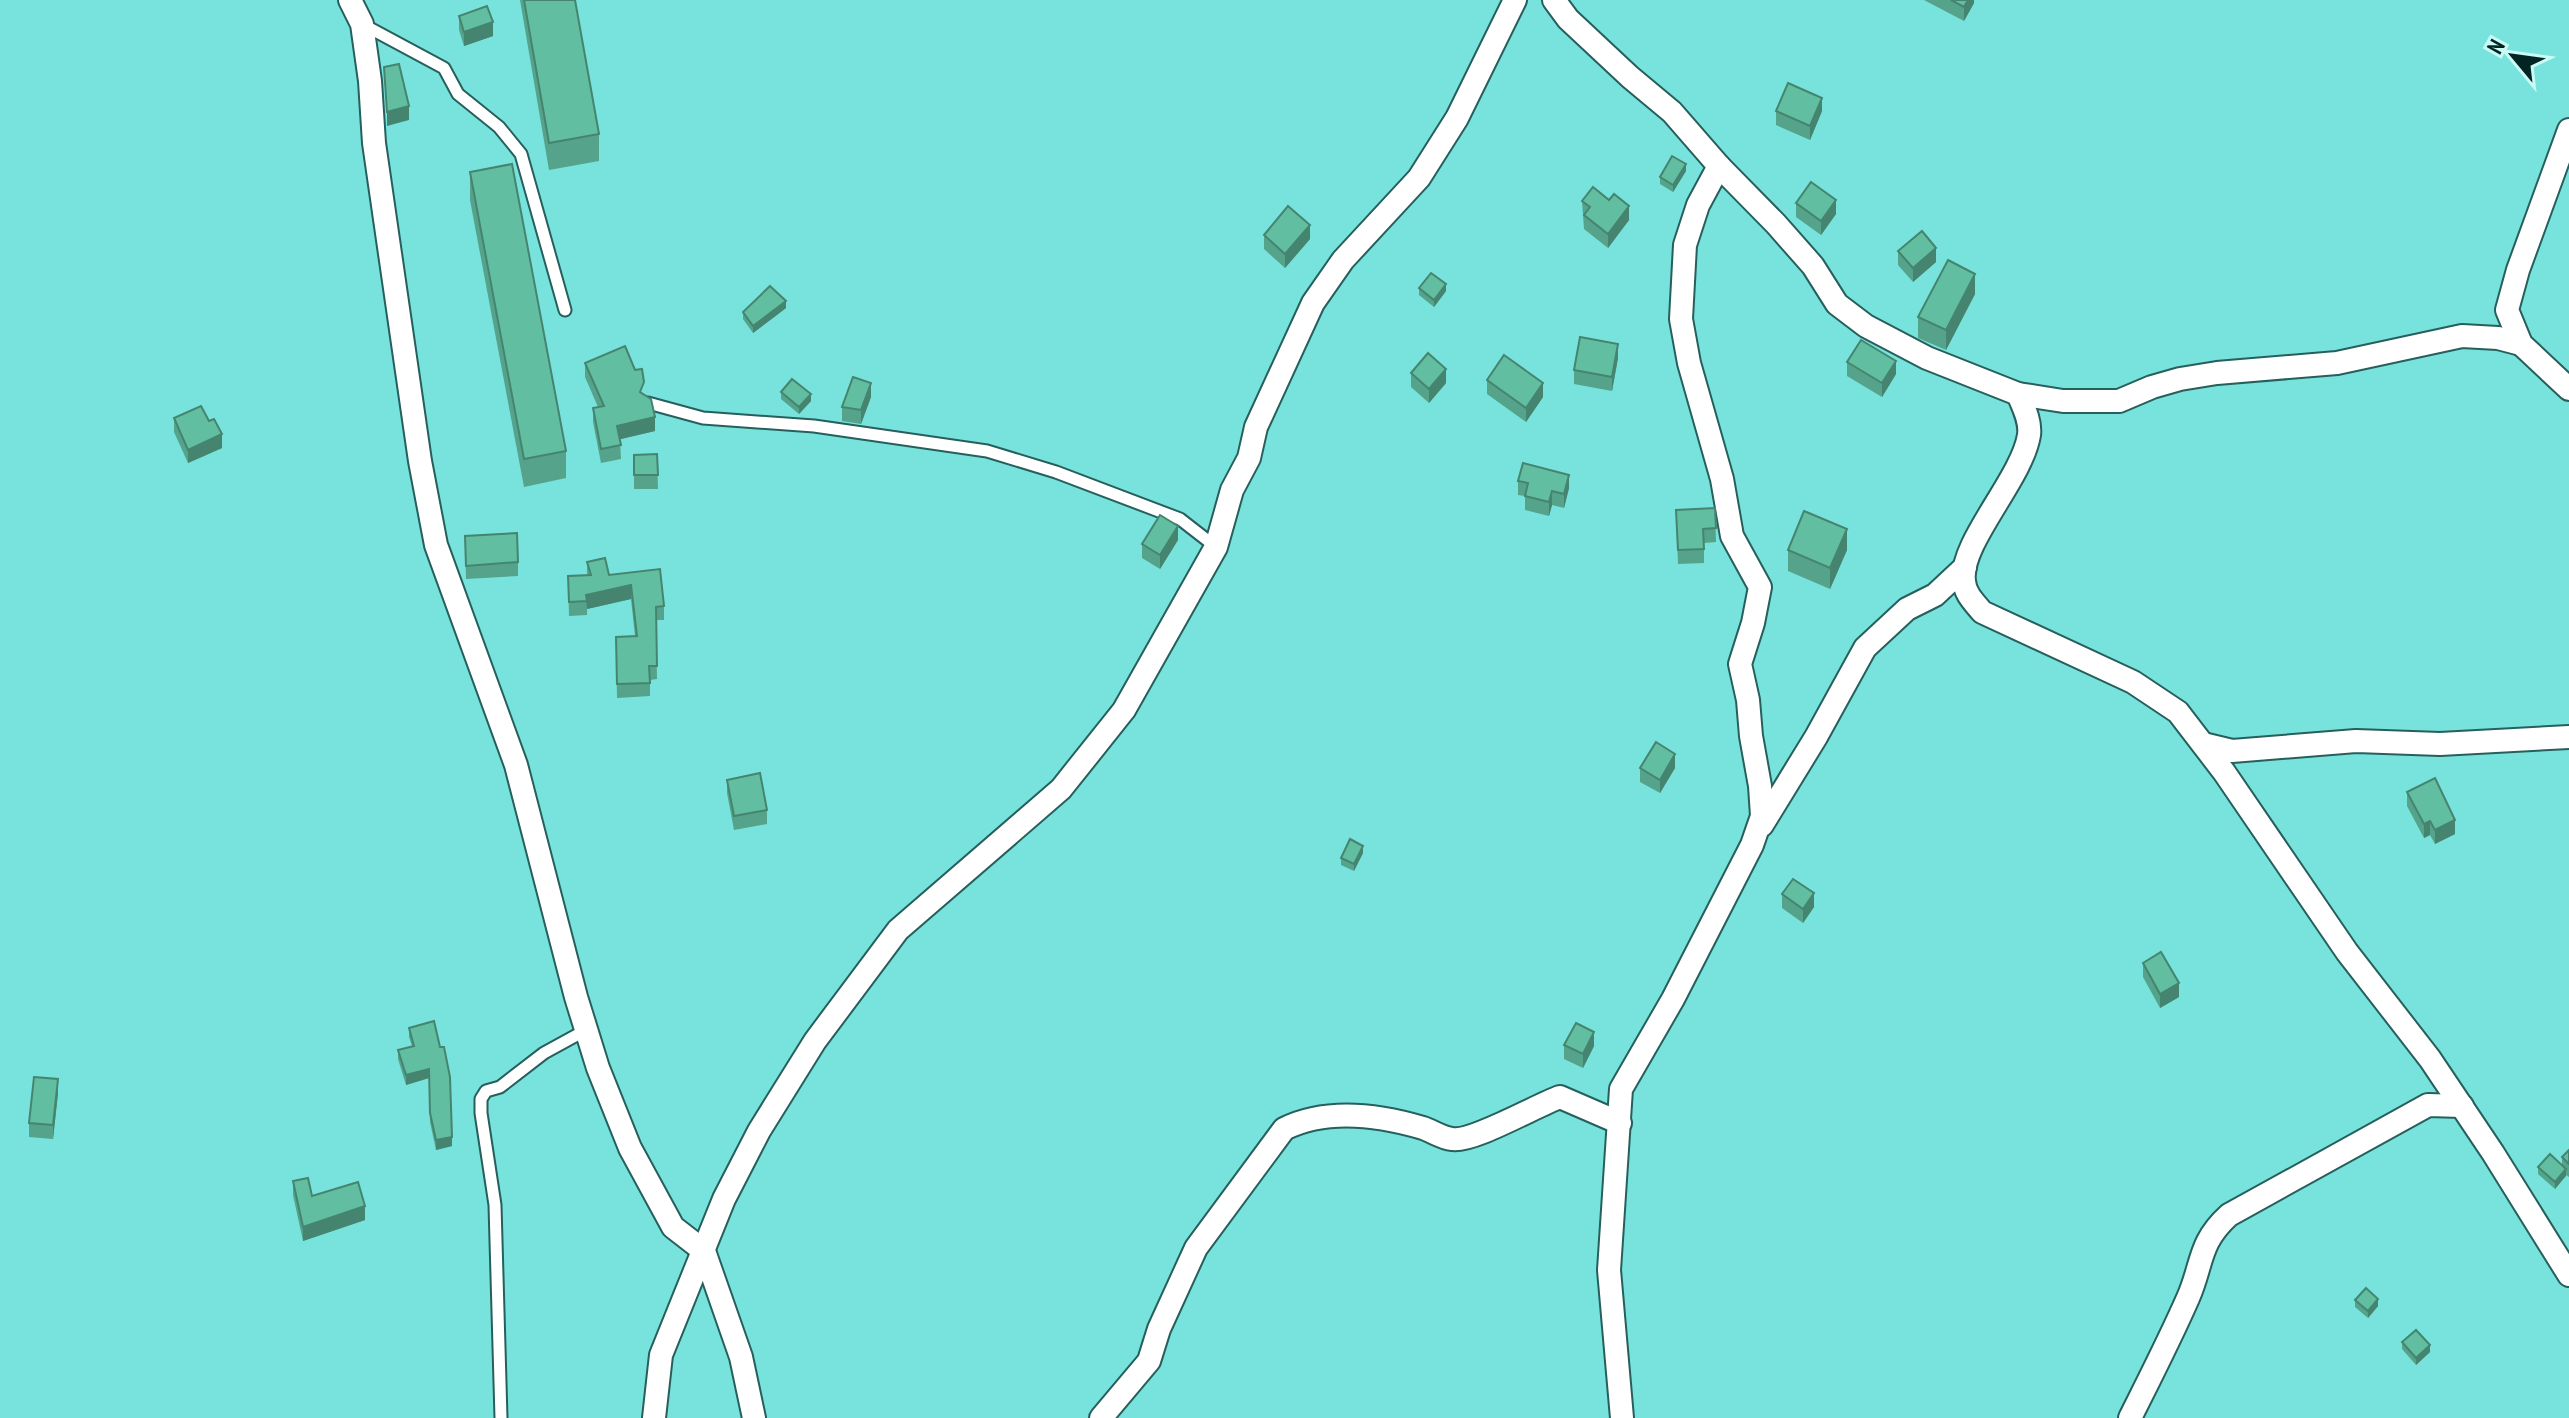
<svg xmlns="http://www.w3.org/2000/svg" width="2569" height="1418" font-family="'PT Sans Narrow',sans-serif">
	<style>
		.lines { fill: none; stroke-linecap: round; stroke-linejoin: round }
		.lane-casing { stroke: #265f5c; stroke-width: 15 }
		.street-casing { stroke: #265f5c; stroke-width: 26 }
		.lane { stroke: #fff; stroke-width: 11 }
		.street { stroke: #fff; stroke-width: 22 }
		.wall { fill: #54a38a }
		.shaded-wall { fill: #458570 }
		.building { fill: #62bea0; stroke: #458570; stroke-width: 2 }
	</style>
	<rect width="100%" height="100%" fill="#78e2dc"/>
	<g class="lines">
		<g class="lane-casing">
			<g id="lane">
				<polyline points="362,24 444,68 458,94 499,127 521,154 565,310"/>
				<polyline points="648,403 703,418 814,426 987,451 1056,472 1180,519 1216,547"/>
				<polyline points="501,1418 495,1205 481,1113 481,1099 486,1091 500,1087 544,1053 586,1030"/>
			</g>
		</g>
		<g class="street-casing">
			<g id="street">
				<polyline points="350,0 362,24 370,81 374,143 420,461 436,545 516,765 576,997 598,1068 630,1148 673,1227 704,1251 741,1357 754,1418"/>
				<polyline points="1554,0 1568,19 1630,77 1672,112 1719,166 1776,224 1813,266 1837,304 1866,326 1927,358 2018,394 2063,401 2119,401 2152,387 2180,379 2217,373 2337,363 2462,336 2498,338 2521,344"/>
				<polyline points="2569,130 2518,270 2507,310 2521,344 2569,389"/>
				<path d="M2018,394C2023,406 2031,421 2029,435C2022,479 1959,543 1964,581C1965,594 1974,602 1982,612L2133,682L2178,712L2224,772L2347,952L2430,1059L2493,1153L2569,1275"/>
				<polyline points="2203,744 2232,751 2356,741 2440,744 2569,737"/>
				<polyline points="1762,825 1816,737 1865,648 1907,609 1935,595 1965,567"/>
				<polyline points="654,1418 661,1355 724,1199 759,1131 815,1041 898,930 1061,789 1124,710 1216,547 1232,490 1249,458 1256,427 1313,303 1343,260 1419,178 1457,118 1515,0"/>
				<path d="M1101,1418L1149,1361L1159,1329L1196,1248L1284,1129C1326,1108 1379,1115 1423,1128C1432,1131 1442,1138 1452,1139C1472,1143 1537,1105 1560,1097L1620,1123"/>
				<polyline points="1622,1418 1609,1270 1621,1089 1673,999 1752,845 1762,816 1760,786 1751,736 1748,700 1740,664 1753,623 1760,587 1732,536 1722,479 1689,363 1681,319 1685,245 1698,205 1719,166"/>
				<path d="M2130,1418C2150,1378 2170,1339 2188,1298C2203,1264 2198,1243 2229,1215L2428,1105L2462,1106"/>
			</g>
		</g>
		<use href="#lane" class="lane"/>
		<use href="#street" class="street"/>
	</g>
	<g class="wall">
		<polygon points="520,0 575,0 599,134 599,161 549,170"/>
		<polygon points="1924,0 1974,0 1974,3 1964,21"/>
		<polygon points="459,16 493,36 464,46 459,30"/>
		<polygon points="1776,111 1822,111 1810,140 1776,125"/>
		<polygon points="1686,171 1673,192 1660,184 1660,177"/>
		<polygon points="470,172 566,451 566,478 524,487 470,200"/>
		<polygon points="1609,200 1629,220 1608,248 1584,229 1582,201"/>
		<polygon points="1796,203 1836,214 1821,235 1796,217"/>
		<polygon points="1264,235 1310,239 1285,268 1264,249"/>
		<polygon points="1898,251 1936,262 1913,282 1898,265"/>
		<polygon points="1419,288 1446,291 1434,307 1419,295"/>
		<polygon points="1975,294 1946,350 1918,338 1918,317"/>
		<polygon points="786,308 753,333 743,319 743,312"/>
		<polygon points="1618,358 1612,391 1574,384 1574,370"/>
		<polygon points="1847,362 1896,374 1882,397 1847,376"/>
		<polygon points="585,363 644,394 655,431 620,439 621,459 601,463 593,422 593,408 598,407 585,377"/>
		<polygon points="1411,373 1446,383 1429,403 1411,387"/>
		<polygon points="1487,380 1543,397 1526,422 1487,394"/>
		<polygon points="781,392 811,401 799,414 781,399"/>
		<polygon points="871,397 861,424 842,421 842,407"/>
		<polygon points="174,418 209,421 222,448 188,463 174,432"/>
		<polygon points="657,454 658,489 634,489 634,455"/>
		<polygon points="1518,481 1569,488 1564,508 1552,505 1549,516 1525,510 1525,496 1518,495"/>
		<polygon points="1715,508 1716,542 1704,543 1704,563 1678,564 1676,510"/>
		<polygon points="465,536 518,562 518,576 466,579"/>
		<polygon points="1178,540 1160,569 1142,558 1142,544"/>
		<polygon points="1788,550 1847,550 1830,589 1788,571"/>
		<polygon points="587,562 664,606 664,620 656,620 657,679 650,680 650,696 617,698 616,637 635,636 631,599 587,609 587,615 569,616 568,576 587,575"/>
		<polygon points="1640,768 1675,768 1660,793 1640,782"/>
		<polygon points="727,780 767,810 767,824 734,830 727,793"/>
		<polygon points="2407,792 2455,834 2435,844 2430,835 2424,838 2407,806"/>
		<polygon points="1363,853 1354,871 1341,865 1341,858"/>
		<polygon points="1782,894 1814,907 1803,923 1782,908"/>
		<polygon points="2143,963 2179,997 2160,1008 2143,977"/>
		<polygon points="434,1021 452,1146 436,1150 430,1122 429,1078 406,1085 398,1059 398,1050 412,1046 409,1037 409,1028"/>
		<polygon points="1564,1045 1594,1046 1583,1068 1564,1059"/>
		<polygon points="58,1093 53,1139 29,1137 29,1123"/>
		<polygon points="2569,1150 2569,1177 2566,1175 2555,1189 2538,1174 2538,1167 2562,1165 2562,1157"/>
		<polygon points="293,1181 312,1196 365,1220 303,1241 293,1195"/>
		<polygon points="2355,1300 2378,1306 2368,1318 2355,1307"/>
		<polygon points="2402,1342 2430,1352 2416,1365 2402,1349"/>
	</g>
	<g class="shaded-wall">
		<polygon points="1968,0 1974,0 1974,3 1964,21 1964,7"/>
		<polygon points="493,22 493,36 464,46 464,32"/>
		<polygon points="1822,98 1822,111 1810,140 1810,126"/>
		<polygon points="409,106 409,120 387,126 387,112"/>
		<polygon points="1686,164 1686,171 1673,192 1673,185"/>
		<polygon points="1836,200 1836,214 1821,235 1821,221"/>
		<polygon points="1629,206 1629,220 1608,248 1608,234"/>
		<polygon points="1310,225 1310,239 1285,268 1285,254"/>
		<polygon points="1936,248 1936,262 1913,282 1913,268"/>
		<polygon points="1975,274 1975,294 1946,350 1946,330"/>
		<polygon points="1446,284 1446,291 1434,307 1434,300"/>
		<polygon points="786,301 786,308 753,333 753,326"/>
		<polygon points="1618,344 1618,358 1612,391 1612,377"/>
		<polygon points="1896,361 1896,374 1882,397 1882,383"/>
		<polygon points="1446,369 1446,383 1429,403 1429,389"/>
		<polygon points="871,383 871,397 861,424 861,410"/>
		<polygon points="1543,383 1543,397 1526,422 1526,408"/>
		<polygon points="811,394 811,401 799,414 799,407"/>
		<polygon points="655,417 655,431 617,440 617,426"/>
		<polygon points="222,434 222,448 188,463 188,450"/>
		<polygon points="1569,475 1569,488 1564,508 1564,494"/>
		<polygon points="1552,491 1552,505 1549,516 1549,502"/>
		<polygon points="1178,526 1178,540 1160,569 1160,555"/>
		<polygon points="1847,529 1847,550 1830,589 1830,568"/>
		<polygon points="631,585 631,599 587,609 586,595"/>
		<polygon points="1675,754 1675,768 1660,793 1660,780"/>
		<polygon points="2455,820 2455,834 2435,844 2435,830"/>
		<polygon points="2430,821 2430,835 2424,838 2424,824"/>
		<polygon points="1363,846 1363,853 1354,871 1354,864"/>
		<polygon points="1814,893 1814,907 1803,923 1803,909"/>
		<polygon points="2179,983 2179,997 2160,1008 2160,994"/>
		<polygon points="1594,1032 1594,1046 1583,1068 1583,1054"/>
		<polygon points="429,1069 429,1078 406,1085 406,1075"/>
		<polygon points="58,1079 58,1093 53,1139 53,1125"/>
		<polygon points="452,1137 452,1146 436,1150 436,1140"/>
		<polygon points="2566,1169 2566,1176 2555,1189 2555,1182"/>
		<polygon points="365,1206 365,1220 303,1241 303,1227"/>
		<polygon points="2378,1299 2378,1306 2368,1318 2368,1311"/>
		<polygon points="2430,1345 2430,1352 2416,1365 2416,1358"/>
	</g>
	<g class="building">
		<polygon points="524,0 575,0 599,134 549,143"/>
		<polygon points="1951,0 1968,0 1964,7"/>
		<polygon points="487,6 493,22 464,32 459,16"/>
		<polygon points="399,64 409,106 387,112 384,67"/>
		<polygon points="1788,83 1822,98 1810,126 1776,111"/>
		<polygon points="1672,156 1686,164 1673,185 1660,177"/>
		<polygon points="512,164 566,451 524,459 470,172"/>
		<polygon points="1811,182 1836,200 1821,221 1796,203"/>
		<polygon points="1593,187 1609,200 1614,194 1629,206 1608,234 1584,215 1590,207 1582,201"/>
		<polygon points="1288,206 1310,225 1285,254 1264,235"/>
		<polygon points="1922,231 1936,248 1913,268 1898,251"/>
		<polygon points="1948,260 1975,274 1946,330 1918,317"/>
		<polygon points="1431,273 1446,284 1434,300 1419,288"/>
		<polygon points="770,286 786,301 753,326 743,312"/>
		<polygon points="1580,337 1618,344 1612,377 1574,370"/>
		<polygon points="1861,340 1896,361 1882,383 1847,362"/>
		<polygon points="625,346 635,370 642,369 644,382 640,392 651,399 655,417 617,426 621,445 601,449 593,408 604,406 585,363"/>
		<polygon points="1428,353 1446,369 1429,389 1411,373"/>
		<polygon points="1504,355 1543,383 1526,408 1487,380"/>
		<polygon points="853,377 871,383 861,410 842,407"/>
		<polygon points="792,379 811,394 799,407 781,392"/>
		<polygon points="201,406 209,421 214,419 222,434 188,450 174,418"/>
		<polygon points="657,454 658,475 634,475 634,455"/>
		<polygon points="1523,463 1569,475 1564,494 1552,491 1549,502 1525,496 1528,483 1518,481"/>
		<polygon points="1715,508 1716,528 1703,529 1704,549 1678,550 1676,510"/>
		<polygon points="1804,511 1847,529 1830,568 1788,550"/>
		<polygon points="1160,515 1178,526 1160,555 1142,544"/>
		<polygon points="517,533 518,562 466,566 465,536"/>
		<polygon points="605,558 609,575 660,569 664,606 656,607 657,666 649,666 650,683 617,684 616,637 637,636 631,585 586,595 587,601 569,602 568,576 591,575 587,562"/>
		<polygon points="1656,742 1675,754 1660,780 1640,768"/>
		<polygon points="760,773 767,810 734,816 727,780"/>
		<polygon points="2435,778 2455,820 2435,830 2430,821 2424,824 2407,792"/>
		<polygon points="1350,839 1363,846 1354,864 1341,858"/>
		<polygon points="1793,879 1814,893 1803,909 1782,894"/>
		<polygon points="2161,952 2179,983 2160,994 2143,963"/>
		<polygon points="434,1021 440,1047 444,1047 450,1077 452,1137 436,1140 430,1113 429,1069 406,1075 398,1050 414,1046 409,1028"/>
		<polygon points="1576,1023 1594,1032 1583,1054 1564,1045"/>
		<polygon points="34,1077 58,1079 53,1125 29,1123"/>
		<polygon points="2569,1150 2569,1164 2562,1157"/>
		<polygon points="2550,1154 2566,1169 2555,1182 2538,1167"/>
		<polygon points="308,1178 312,1196 358,1182 365,1206 303,1227 293,1181"/>
		<polygon points="2366,1288 2378,1299 2368,1311 2355,1300"/>
		<polygon points="2416,1330 2430,1345 2416,1358 2402,1342"/>
	</g>
	<g transform="translate(2513 56) rotate(299)" stroke="#c9faf5" stroke-width="6" paint-order="stroke">
	<path d="M0-6L14 30L0 20L-14 30Z" fill="#022523"/>
	<text y="-12" font-size="22" font-weight="bold" text-anchor="middle" fill="#022523">N</text>
	</g>
</svg>
